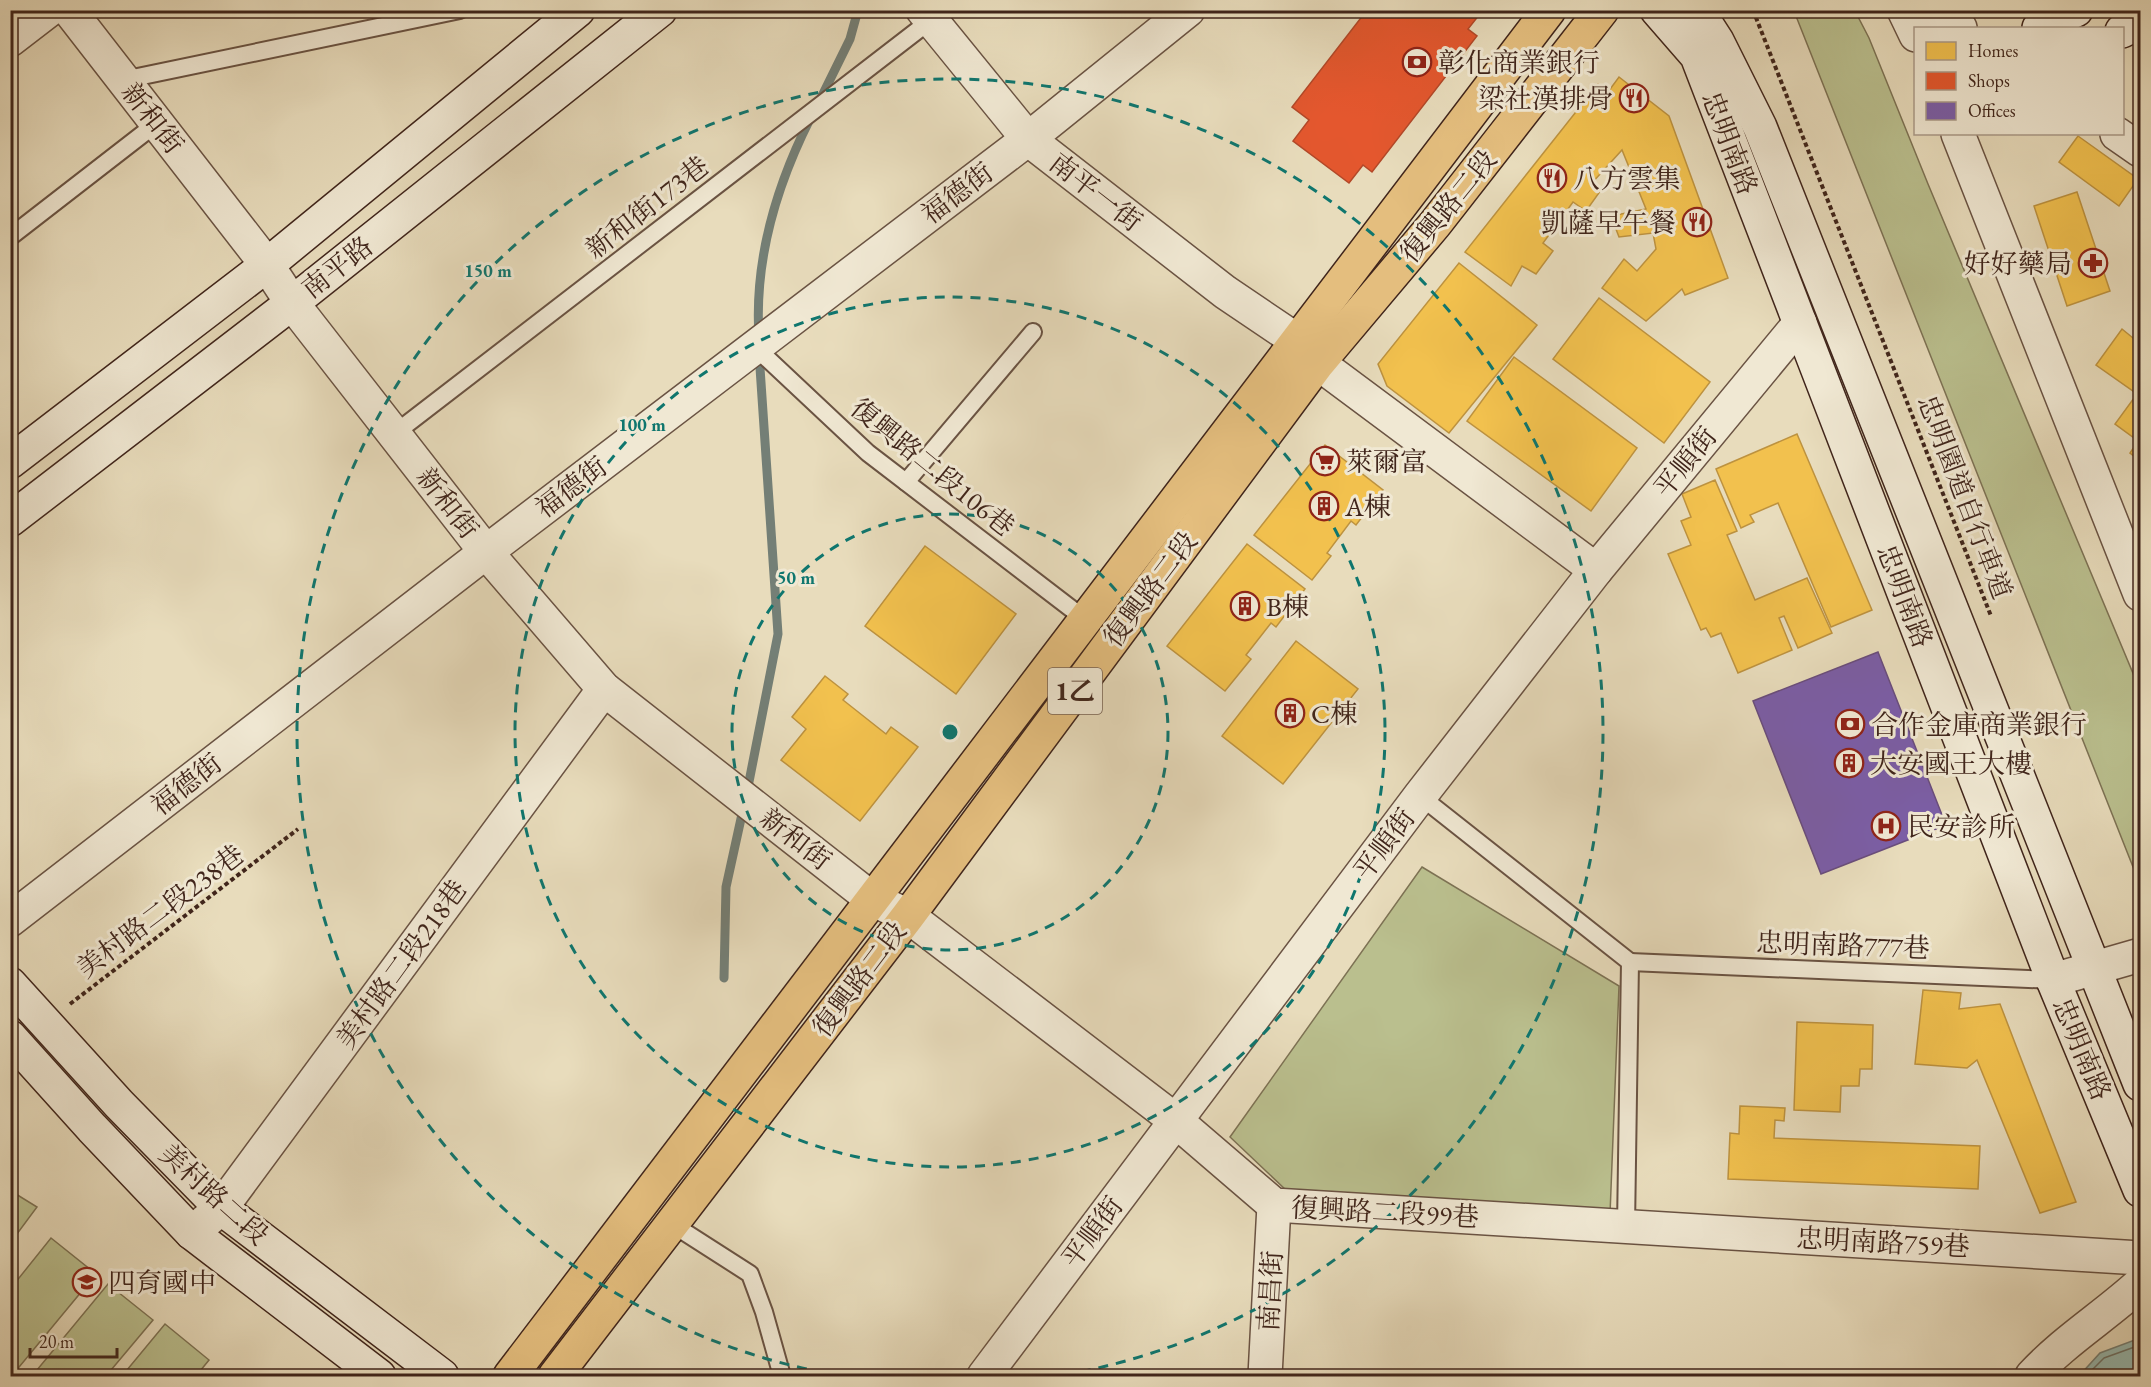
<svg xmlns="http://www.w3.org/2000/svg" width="2151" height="1387" font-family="'EB Garamond','Noto Serif TC',serif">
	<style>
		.green { fill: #babf8e; stroke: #7d7254; stroke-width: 1.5 }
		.water { fill: #97bbb2; stroke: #747f76; stroke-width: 1.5 }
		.homes { fill: #f2c14e; stroke: #bd923f; stroke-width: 1.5 }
		.shops { fill: #e4572e; stroke: #b34828; stroke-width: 1.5 }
		.offices { fill: #7b5ea7; stroke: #694d7d; stroke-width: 1.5 }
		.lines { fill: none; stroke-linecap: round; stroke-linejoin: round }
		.shore { stroke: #6c7066; stroke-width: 1.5 }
		.stream { stroke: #747f76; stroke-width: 9 }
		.lane-casing { stroke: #6a5343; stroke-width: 20 }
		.street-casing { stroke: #6a5343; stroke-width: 36 }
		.secondary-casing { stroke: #40251b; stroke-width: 36 }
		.primary-casing { stroke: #40251b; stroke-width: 36 }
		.path { stroke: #40251b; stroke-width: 4; stroke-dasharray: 4.5 3; stroke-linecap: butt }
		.lane { stroke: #f0e8d3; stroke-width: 16 }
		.street { stroke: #f0e8d3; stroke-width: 33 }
		.secondary { stroke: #f0e8d3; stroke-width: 33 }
		.primary { stroke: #e4be7e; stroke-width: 33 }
		.ring { fill: none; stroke: #0f766e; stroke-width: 3; stroke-dasharray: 10 8 }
		.labels { text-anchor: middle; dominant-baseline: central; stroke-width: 6; stroke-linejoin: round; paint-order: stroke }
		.shield { fill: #f0e8d3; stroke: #756052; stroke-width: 1.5 }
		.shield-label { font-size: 26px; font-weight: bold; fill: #40251b }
		.poi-label { font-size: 27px; fill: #40251b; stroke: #f0e8d3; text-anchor: start }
		.street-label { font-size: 27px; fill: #40251b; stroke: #f0e8d3 }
		.centre { fill: #0f766e; stroke: #f0e8d3; stroke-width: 3 }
		.ring-label { font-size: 18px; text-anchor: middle; font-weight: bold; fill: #0f766e; stroke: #f0e8d3; stroke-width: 6; stroke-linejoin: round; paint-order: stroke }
	</style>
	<rect width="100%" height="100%" fill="#e8dcbc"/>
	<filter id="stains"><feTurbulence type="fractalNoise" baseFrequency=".00333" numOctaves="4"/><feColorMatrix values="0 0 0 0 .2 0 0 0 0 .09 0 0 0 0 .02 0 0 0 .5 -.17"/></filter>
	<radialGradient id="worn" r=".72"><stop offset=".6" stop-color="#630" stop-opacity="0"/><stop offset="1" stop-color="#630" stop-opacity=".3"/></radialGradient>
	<g class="green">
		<polygon points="1794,11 1855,11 1869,38 1928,184 2140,690 2140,879 2137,877"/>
		<polygon points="1422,867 1619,986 1610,1214 1287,1191 1230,1137"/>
		<polygon points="11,1191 37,1207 11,1242"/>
		<polygon points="51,1238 96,1274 15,1372 11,1369 11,1288"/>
		<polygon points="108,1284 153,1320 106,1376 32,1376"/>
		<polygon points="165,1324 209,1360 196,1376 122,1376"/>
	</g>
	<polygon class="water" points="2140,1338 2140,1376 2079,1376 2100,1353"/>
	<g class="homes">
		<polygon points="1619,77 1669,116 1728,278 1685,295 1682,289 1646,321 1602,288 1624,259 1637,271 1656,249 1653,233 1619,237 1611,216 1646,209 1622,150 1591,184 1601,190 1586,211 1573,202 1543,243 1553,251 1536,274 1522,266 1511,286 1465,252 1598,84 1608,92"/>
		<polygon points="2078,136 2138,179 2119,206 2059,162"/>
		<polygon points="2077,192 2110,291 2067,306 2034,206"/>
		<polygon points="1459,263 1537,325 1449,433 1387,386 1378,364"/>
		<polygon points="1599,298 1710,382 1664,443 1553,359"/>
		<polygon points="2140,327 2140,461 2130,453 2138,441 2115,424 2137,394 2096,365 2122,329 2133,338"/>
		<polygon points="1514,357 1637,448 1591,511 1467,421"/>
		<polygon points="1797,434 1872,610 1831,627 1778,503 1750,515 1754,522 1741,528 1716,469"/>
		<polygon points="1325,445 1383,490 1356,525 1351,521 1327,553 1331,556 1312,580 1254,535"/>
		<polygon points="1715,480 1737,531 1727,535 1755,600 1807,578 1832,633 1798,648 1784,616 1779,618 1792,650 1738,673 1721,633 1711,637 1706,628 1701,630 1668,554 1691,545 1681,521 1691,517 1682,494"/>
		<polygon points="1247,544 1305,589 1276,627 1271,623 1246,655 1251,659 1225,691 1167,646"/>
		<polygon points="925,546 1016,614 956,694 865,626"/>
		<polygon points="1296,641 1358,689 1283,784 1222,736"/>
		<polygon points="825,676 848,694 843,700 886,734 891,727 918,747 860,821 781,760 806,729 792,717"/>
		<polygon points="1923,990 1961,993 1959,1009 2000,1004 2076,1202 2040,1213 1977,1060 1967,1068 1915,1064"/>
		<polygon points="1797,1022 1873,1025 1872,1069 1860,1069 1859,1086 1841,1086 1840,1112 1794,1110"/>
		<polygon points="1740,1106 1785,1108 1784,1121 1775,1120 1774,1138 1980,1146 1978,1189 1728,1179 1730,1133 1739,1134"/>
	</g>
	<polygon class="shops" points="1367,10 1483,10 1468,29 1477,36 1372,172 1363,165 1349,183 1293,141 1309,120 1292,107"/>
	<polygon class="offices" points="1878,652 1946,825 1821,874 1753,701"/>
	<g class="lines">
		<polyline class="shore" points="2086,1376 2104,1358 2140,1345"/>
		<g class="stream">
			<polyline points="819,102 850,39 858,10"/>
			<path d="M759,337C754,260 777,184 811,117"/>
			<polyline points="747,792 778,634 759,353"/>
			<polyline points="724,978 726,887 744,805"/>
		</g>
		<g class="lane-casing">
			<g id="lane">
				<polyline points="123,80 460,10"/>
				<polyline points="10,237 157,123"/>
				<polyline points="755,347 868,453 1086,620"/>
				<polyline points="394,434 931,20"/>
				<polyline points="906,482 1033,332"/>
				<polyline points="1420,796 1630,962"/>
				<polyline points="1630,962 2053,980"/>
				<polyline points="672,1224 750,1274 764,1312 782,1376"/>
				<polyline points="1626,1227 1630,962"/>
			</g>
		</g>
		<g class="street-casing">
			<g id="street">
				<polyline points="69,10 267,265 292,303 486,552 604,689 872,899 908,916 1175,1120 1274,1205 2140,1258"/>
				<polyline points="923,10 1028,139 1225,292 1299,342"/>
				<polyline points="1904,10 1916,35"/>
				<polyline points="1935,10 1960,28"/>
				<polyline points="10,40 49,10"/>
				<polyline points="1958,134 2140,594"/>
				<polyline points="2117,134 2140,150"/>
				<polyline points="1318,363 1596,570"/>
				<polyline points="10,920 486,552 1028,139 1188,10"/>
				<polyline points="2053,980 2140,955"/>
				<polyline points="192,1233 221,1208 604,689"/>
				<polyline points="984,1376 1420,796 1596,570 1800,323"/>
				<polyline points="1265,1376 1274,1205"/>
				<path d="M2032,1376C2064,1341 2105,1316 2140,1284"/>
			</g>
		</g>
		<g class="secondary-casing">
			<g id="secondary">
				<polyline points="1657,10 1697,56 2053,980 2140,1190"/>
				<polyline points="1697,10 1717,41 1760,127 2140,1084"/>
				<polyline points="2039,28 2076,10"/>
				<polyline points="2122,31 2140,22"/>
				<polyline points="10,462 267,265 578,10"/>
				<polyline points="10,520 292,303 660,10"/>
				<polyline points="10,984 119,1104 221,1208 442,1376"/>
				<polyline points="10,1037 92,1128 192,1233 379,1376"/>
			</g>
		</g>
		<g class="primary-casing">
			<g id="primary">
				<polyline points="510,1376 1549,10"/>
				<polyline points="555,1376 908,916 1318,363 1435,224 1602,10"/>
			</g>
		</g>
		<g class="path">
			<polyline points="1753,10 1991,616"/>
			<polyline points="70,1004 298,829"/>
		</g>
		<use href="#lane" class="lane"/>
		<use href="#street" class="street"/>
		<use href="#secondary" class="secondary"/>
		<use href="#primary" class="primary"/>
	</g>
	<g class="ring">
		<circle cx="950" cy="732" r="218"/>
		<circle cx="950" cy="732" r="435"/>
		<path d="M842 1376A653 653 0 1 1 1058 1376"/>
	</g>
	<defs>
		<g id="bank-ring" transform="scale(1.5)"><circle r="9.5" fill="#f0e8d3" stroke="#8f2418" stroke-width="1.5"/><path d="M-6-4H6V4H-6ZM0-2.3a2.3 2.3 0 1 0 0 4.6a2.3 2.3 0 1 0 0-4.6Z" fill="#8f2418"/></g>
		<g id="restaurant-ring" transform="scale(1.5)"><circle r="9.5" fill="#f0e8d3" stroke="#8f2418" stroke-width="1.5"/><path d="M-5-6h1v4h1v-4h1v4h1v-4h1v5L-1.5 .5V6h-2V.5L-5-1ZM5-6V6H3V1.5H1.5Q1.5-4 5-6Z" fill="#8f2418"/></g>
		<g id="pharmacy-ring" transform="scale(1.5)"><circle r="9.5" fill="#f0e8d3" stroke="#8f2418" stroke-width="1.5"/><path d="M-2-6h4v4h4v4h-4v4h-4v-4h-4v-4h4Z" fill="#8f2418"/></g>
		<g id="supermarket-ring" transform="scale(1.5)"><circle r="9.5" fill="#f0e8d3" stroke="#8f2418" stroke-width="1.5"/><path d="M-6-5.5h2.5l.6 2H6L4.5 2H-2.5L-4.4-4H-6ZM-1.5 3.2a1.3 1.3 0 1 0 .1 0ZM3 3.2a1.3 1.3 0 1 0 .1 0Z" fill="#8f2418"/></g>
		<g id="building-ring" transform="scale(1.5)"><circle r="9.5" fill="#f0e8d3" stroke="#8f2418" stroke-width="1.5"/><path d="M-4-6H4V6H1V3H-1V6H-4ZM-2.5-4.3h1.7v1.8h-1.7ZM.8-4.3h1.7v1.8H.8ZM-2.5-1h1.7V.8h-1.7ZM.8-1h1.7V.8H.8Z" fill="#8f2418"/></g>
		<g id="hospital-ring" transform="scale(1.5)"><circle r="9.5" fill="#f0e8d3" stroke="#8f2418" stroke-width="1.5"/><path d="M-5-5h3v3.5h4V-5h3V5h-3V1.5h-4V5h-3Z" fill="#8f2418"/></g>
		<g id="school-ring" transform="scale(1.5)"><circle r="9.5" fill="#f0e8d3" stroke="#8f2418" stroke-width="1.5"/><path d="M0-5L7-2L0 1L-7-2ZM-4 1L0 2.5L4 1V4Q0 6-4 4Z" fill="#8f2418"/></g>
	</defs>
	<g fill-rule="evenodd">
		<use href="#bank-ring" x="1417" y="62"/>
		<use href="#restaurant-ring" x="1634" y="98"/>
		<use href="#restaurant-ring" x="1552" y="178"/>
		<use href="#restaurant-ring" x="1697" y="222"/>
		<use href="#pharmacy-ring" x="2093" y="263"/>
		<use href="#supermarket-ring" x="1325" y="461"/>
		<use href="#building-ring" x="1324" y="506"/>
		<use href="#building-ring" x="1245" y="606"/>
		<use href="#building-ring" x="1290" y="713"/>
		<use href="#bank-ring" x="1850" y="724"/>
		<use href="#building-ring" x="1849" y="763"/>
		<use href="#hospital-ring" x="1886" y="826"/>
		<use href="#school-ring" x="87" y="1282"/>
	</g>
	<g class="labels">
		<rect class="shield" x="1048" y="668" width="54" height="46" rx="4.5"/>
		<g class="shield-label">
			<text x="1075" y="691">1乙</text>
		</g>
		<g class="poi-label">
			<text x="1438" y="62">彰化商業銀行</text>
			<text x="1613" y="98" text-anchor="end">梁社漢排骨</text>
			<text x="1573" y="178">八方雲集</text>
			<text x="1676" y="222" text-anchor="end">凱薩早午餐</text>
			<text x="2072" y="263" text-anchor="end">好好藥局</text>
			<text x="1346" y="461">萊爾富</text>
			<text x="1345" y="506">A棟</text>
			<text x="1266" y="606">B棟</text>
			<text x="1311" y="713">C棟</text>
			<text x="1871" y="724">合作金庫商業銀行</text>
			<text x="1870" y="763">大安國王大樓</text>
			<text x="1907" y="826">民安診所</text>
			<text x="108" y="1282">四育國中</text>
		</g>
		<g class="street-label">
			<text transform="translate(153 118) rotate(52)">新和街</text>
			<text transform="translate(1730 143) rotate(69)">忠明南路</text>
			<text transform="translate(1096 192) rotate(38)">南平一街</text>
			<text transform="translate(957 193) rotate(-37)">福德街</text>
			<text transform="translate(1448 206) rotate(-51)">復興路二段</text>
			<text transform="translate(647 207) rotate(-38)">新和街173巷</text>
			<text transform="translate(337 267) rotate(-38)">南平路</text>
			<text transform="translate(1685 462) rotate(-51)">平順街</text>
			<text transform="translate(933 467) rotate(39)">復興路二段106巷</text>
			<text transform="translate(571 487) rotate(-37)">福德街</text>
			<text transform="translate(1965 497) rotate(69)">忠明園道自行車道</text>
			<text transform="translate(448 503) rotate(52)">新和街</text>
			<text transform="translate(1150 589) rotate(-53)">復興路二段</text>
			<text transform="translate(1905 596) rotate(69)">忠明南路</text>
			<text transform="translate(186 784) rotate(-38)">福德街</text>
			<text transform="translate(796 839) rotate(38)">新和街</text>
			<text transform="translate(1384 844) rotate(-53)">平順街</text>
			<text transform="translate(160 911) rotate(-37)">美村路二段238巷</text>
			<text transform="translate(1843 945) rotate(2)">忠明南路777巷</text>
			<text transform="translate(401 964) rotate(-54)">美村路二段218巷</text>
			<text transform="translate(859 979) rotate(-53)">復興路二段</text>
			<text transform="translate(2082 1049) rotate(67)">忠明南路</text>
			<text transform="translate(214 1194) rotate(42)">美村路二段</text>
			<text transform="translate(1385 1212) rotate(3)">復興路二段99巷</text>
			<text transform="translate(1092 1232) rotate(-53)">平順街</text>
			<text transform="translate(1883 1242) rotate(3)">忠明南路759巷</text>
			<text transform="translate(1270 1291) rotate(-87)">南昌街</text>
		</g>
	</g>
	<circle cx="950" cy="732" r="9" class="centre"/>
	<g class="ring-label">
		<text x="488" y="277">150 m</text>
		<text x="642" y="431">100 m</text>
		<text x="796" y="584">50 m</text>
	</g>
	<rect width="2151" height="1387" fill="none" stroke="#e8dcbc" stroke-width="36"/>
	<rect x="12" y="12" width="2127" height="1363" fill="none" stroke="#40251b" stroke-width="3"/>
	<rect x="18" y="18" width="2115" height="1351" fill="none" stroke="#40251b" stroke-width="1.5"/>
	<rect x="1914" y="27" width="210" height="108" fill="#f0e8d3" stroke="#aa9a89" stroke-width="1.5"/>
	<rect x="1926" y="42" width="30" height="18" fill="#f2c14e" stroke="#aa9a89" stroke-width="1.5"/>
	<text x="1968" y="57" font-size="18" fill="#40251b">Homes</text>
	<rect x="1926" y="72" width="30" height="18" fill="#e4572e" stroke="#aa9a89" stroke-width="1.5"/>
	<text x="1968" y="87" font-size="18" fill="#40251b">Shops</text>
	<rect x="1926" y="102" width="30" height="18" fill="#7b5ea7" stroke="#aa9a89" stroke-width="1.5"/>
	<text x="1968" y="117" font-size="18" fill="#40251b">Offices</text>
	<path d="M30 1348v9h87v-9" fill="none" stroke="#40251b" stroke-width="3"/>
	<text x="39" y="1348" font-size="18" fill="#40251b" stroke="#f0e8d3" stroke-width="4.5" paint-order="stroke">20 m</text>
	<rect width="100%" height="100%" filter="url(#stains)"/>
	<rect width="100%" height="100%" fill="url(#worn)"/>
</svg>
